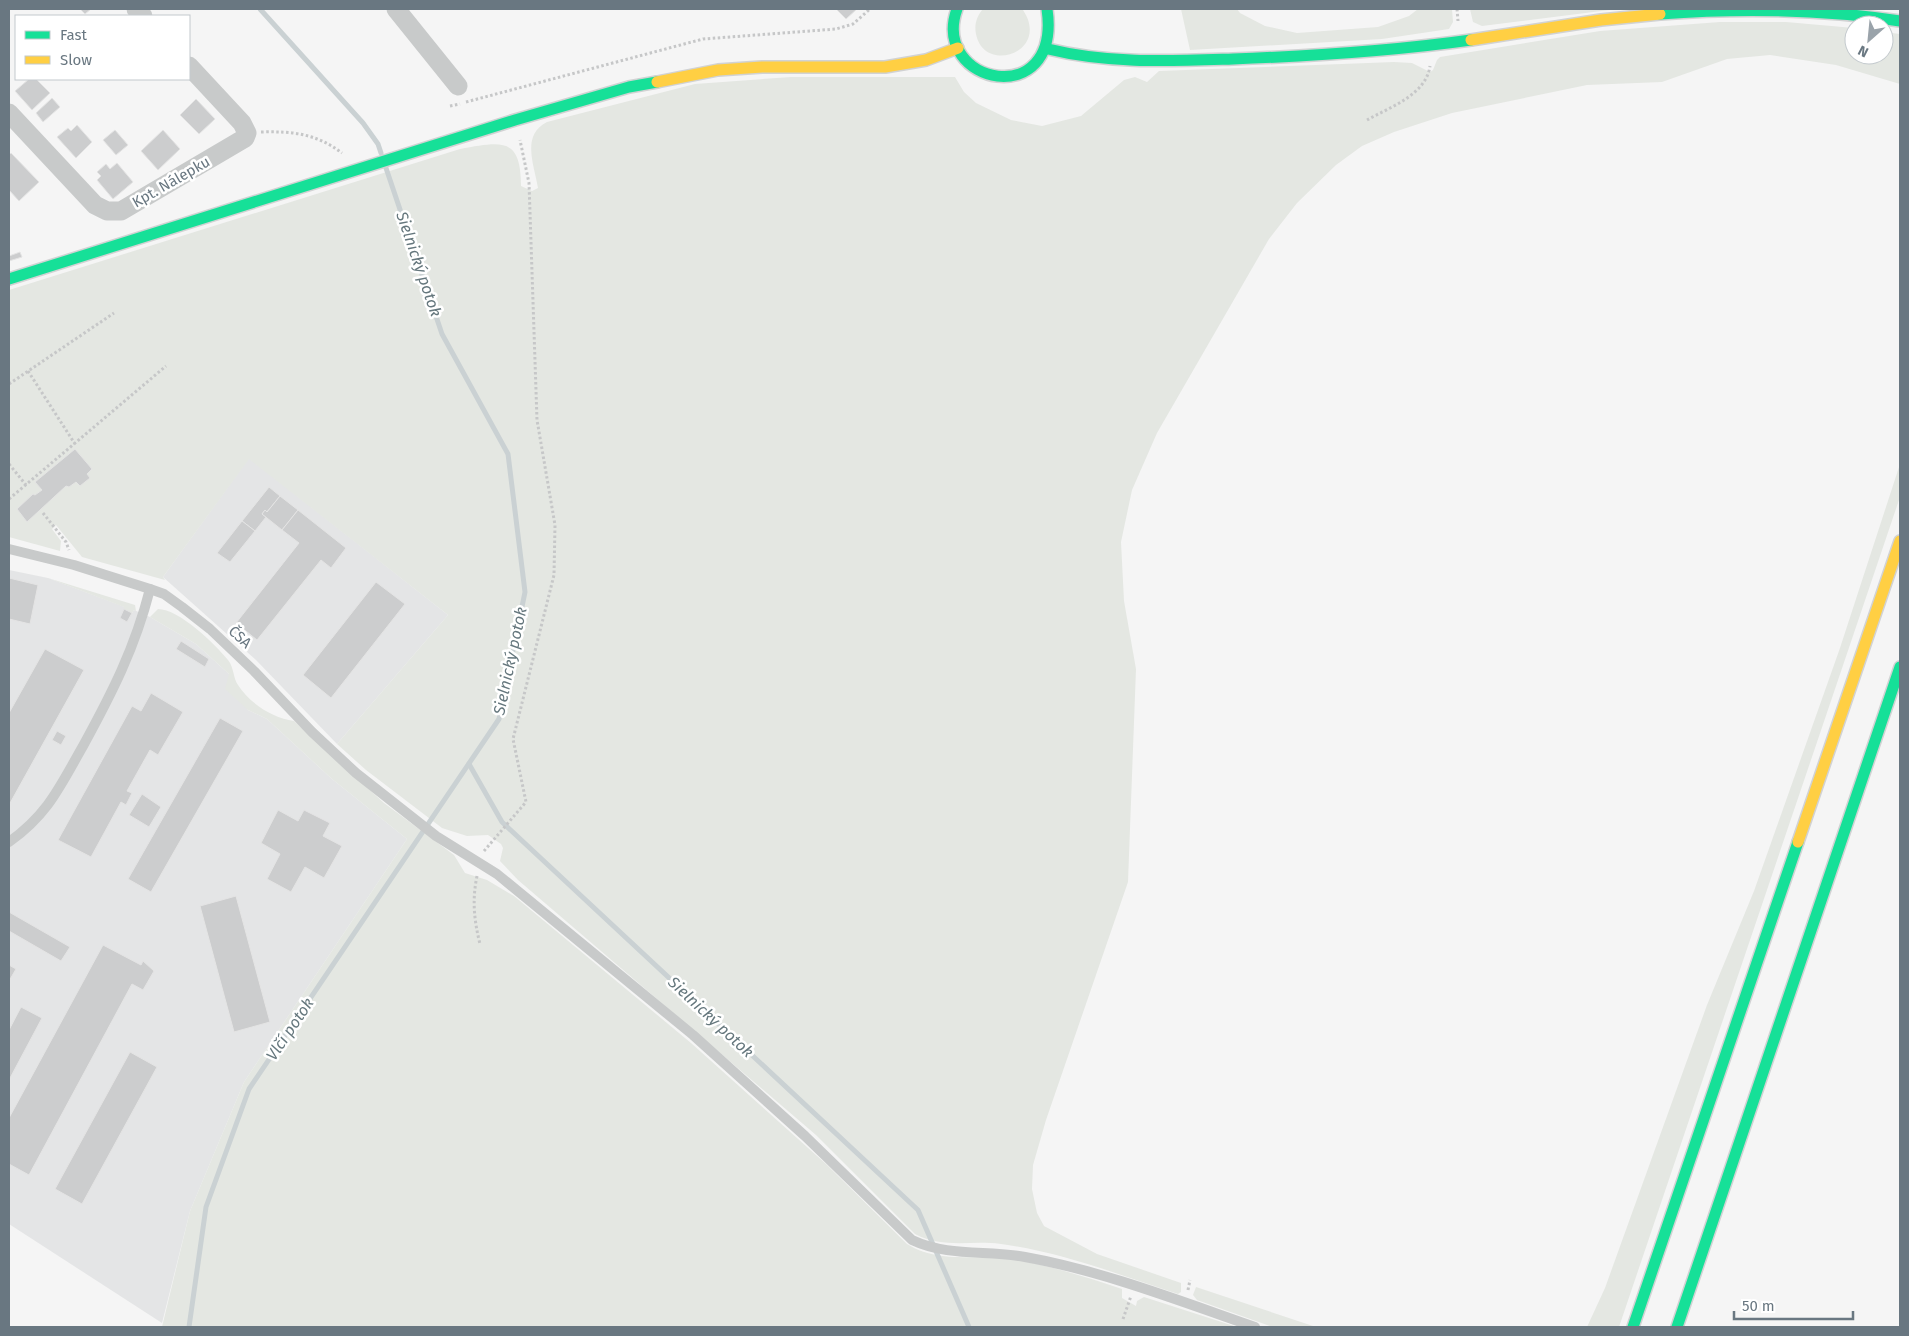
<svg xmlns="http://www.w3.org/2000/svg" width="1909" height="1336" font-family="'Fira Sans',sans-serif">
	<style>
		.built { fill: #e4e5e6 }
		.green { fill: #e4e7e2 }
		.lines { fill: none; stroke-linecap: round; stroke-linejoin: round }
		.stream { stroke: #cad1d3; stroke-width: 5 }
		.building { fill: #cccdce; stroke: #e4e4e4 }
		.fast-casing { stroke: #d1d2d3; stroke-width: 14 }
		.slow-casing { stroke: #d1d2d3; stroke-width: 14 }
		.path { stroke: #c6c7c8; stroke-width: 3; stroke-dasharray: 2.5 2.5; stroke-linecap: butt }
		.lane { stroke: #c8caca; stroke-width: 10 }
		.street { stroke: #c8caca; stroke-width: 19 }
		.fast { stroke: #16e098; stroke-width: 11 }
		.slow { stroke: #ffcf43; stroke-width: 11 }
		.labels { text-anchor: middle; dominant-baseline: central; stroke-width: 5; stroke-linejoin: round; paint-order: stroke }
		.street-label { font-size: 15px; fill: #697781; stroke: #fff }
		.water-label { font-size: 16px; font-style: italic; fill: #65777d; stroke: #fff }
	</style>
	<rect width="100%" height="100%" fill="#f5f5f5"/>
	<g class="built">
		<polygon points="249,458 448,615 337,744 256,660 163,577"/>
		<polygon points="9,570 48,578 125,607 132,613 134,610 150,617 196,644 229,674 248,710 267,719 332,779 407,839 244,1082 190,1211 162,1323 9,1224"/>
	</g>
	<g class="green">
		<path d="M983,9L1023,10C1051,52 984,75 976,34C974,24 977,16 983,9Z"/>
		<polygon points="1181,9 1237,9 1240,13 1265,26 1297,33 1378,27 1409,16 1418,9 1452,9 1453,22 1449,29 1382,39 1190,50"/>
		<polygon points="1470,9 1617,9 1482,26 1473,22"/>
		<path d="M1720,22H1786L1854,28V55H1884V32L1900,34V84L1836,65L1770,55L1727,59L1662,82L1587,85L1452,113L1394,132L1362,146L1336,165L1297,203L1269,239L1157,433L1132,490L1121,542L1124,601L1136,669L1128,882L1046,1120L1033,1165L1032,1189L1037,1213L1044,1226L1097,1254L1181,1283V1292L1178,1294C1120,1275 1061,1252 1001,1244C970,1240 944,1249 915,1234L816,1135L518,880L500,861L503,848L501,844L488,835L467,836L442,828L366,770L337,744L448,615L249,459L163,577L165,580L82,557L56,525L52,529L61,541L60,551L9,537V290L460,149C501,142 521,136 521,186L532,191L538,188C534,164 521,135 547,122L695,84L791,77H955L964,92L976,103L1011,120L1042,126L1081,116L1124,80L1135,77L1147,82L1159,71L1394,62L1412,63L1430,72L1433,70L1437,60L1440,57L1600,31Z"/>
		<polygon points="1900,464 1900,497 1619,1327 1587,1327 1605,1288 1707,1005 1754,891 1840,648"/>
		<polygon points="48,578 135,605 136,611 134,610 132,613 124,609 124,607"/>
		<path d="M158,609C179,609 215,644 228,660C234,667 233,678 238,685C250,704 273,718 294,721L384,803L454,855L465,873L487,880L514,896L691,1043L826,1164L907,1244C939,1264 976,1254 1011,1259C1049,1265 1086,1277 1122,1289V1298L1136,1306L1137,1301L1144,1297L1237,1327H162L190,1211L244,1082L407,839L332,779L267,719L248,710L225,689L229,674L196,644L150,617Z"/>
		<polygon points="1196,1287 1316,1327 1273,1327 1197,1300 1193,1295"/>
	</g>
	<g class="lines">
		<g class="stream">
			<polyline points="260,9 363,123 378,144 381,153"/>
			<polyline points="469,764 502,822 918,1210 969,1327"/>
			<polyline points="189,1327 206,1207 249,1089 499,719 525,592 508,454 442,334 386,168"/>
		</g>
	</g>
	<g class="building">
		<polygon points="80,9 91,9 85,14"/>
		<polygon points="836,9 857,9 846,19"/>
		<polygon points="29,79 36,79 50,93 32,110 15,91"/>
		<polygon points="52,98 60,107 43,122 36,113"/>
		<polygon points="196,99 215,119 199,134 180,115"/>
		<polygon points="77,125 92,142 76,158 57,137 68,128 71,131"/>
		<polygon points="115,130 128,145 116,155 103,140"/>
		<polygon points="163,130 180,149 158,170 141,151"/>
		<polygon points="11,153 39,182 19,201 9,190 9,155"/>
		<polygon points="117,163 133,182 113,199 97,180 101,176 97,172 106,164 110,169"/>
		<polygon points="20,252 22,257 9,261 9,256"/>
		<polygon points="75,449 92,469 87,474 90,478 80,486 76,482 69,487 66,486 27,522 17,509 33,494 35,495 42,490 35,482"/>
		<polygon points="269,487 280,496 267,512 265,510 262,514 266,517 255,531 242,521"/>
		<polygon points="280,496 298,510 282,530 262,514 265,510 267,512"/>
		<polygon points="298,510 346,548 331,568 321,560 257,640 236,623 299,543 282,530"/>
		<polygon points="242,521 255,531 230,562 217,553"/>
		<polygon points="9,578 38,585 30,624 9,619"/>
		<polygon points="376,582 405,604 331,698 303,675"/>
		<polygon points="124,609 132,613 127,622 120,618"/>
		<polygon points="181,641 209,659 205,667 176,649"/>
		<polygon points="45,649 84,670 9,805 9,713"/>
		<polygon points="151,693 183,712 158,755 150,750 127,791 132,793 126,805 121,802 91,857 58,840 132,706 141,711"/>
		<polygon points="220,718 243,731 151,892 128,879"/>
		<polygon points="57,731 66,736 61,745 52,740"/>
		<polygon points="142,794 161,807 149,827 129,815"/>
		<polygon points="278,810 298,821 304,810 330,823 323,836 342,846 324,878 305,867 291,892 267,879 280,854 261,843"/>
		<polygon points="236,896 270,1022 234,1032 200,906"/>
		<polygon points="9,912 70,947 61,961 9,931"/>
		<polygon points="103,945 141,965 143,961 154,971 143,990 132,984 29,1175 9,1164 9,1118"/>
		<polygon points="9,965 16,969 9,981"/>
		<polygon points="21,1007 42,1018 9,1080 9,1030"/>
		<polygon points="130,1052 157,1067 82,1204 55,1189"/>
	</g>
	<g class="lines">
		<g class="fast-casing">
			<g id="fast">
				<path d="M957,9C930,85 1062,112 1047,9"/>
				<path d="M1660,14C1741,8 1820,9 1900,21"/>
				<path d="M1048,49C1109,64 1170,61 1233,59C1313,56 1392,51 1471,40"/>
				<polyline points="9,279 515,120 629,87 657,82"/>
				<polyline points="1633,1327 1798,842"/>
				<polyline points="1677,1327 1900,667"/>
			</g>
		</g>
		<g class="slow-casing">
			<g id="slow">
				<polyline points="1471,40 1601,20 1660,14"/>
				<polyline points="657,82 718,70 762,67 885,67 926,60 958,48"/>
				<polyline points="1798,842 1900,541"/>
			</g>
		</g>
		<g class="path">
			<polyline points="1457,9 1458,21"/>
			<polyline points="466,102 703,39 836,29 853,24 870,9"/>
			<polyline points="450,106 460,104"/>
			<path d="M1367,120C1390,107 1426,95 1430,66"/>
			<path d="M261,132C293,131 317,134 342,153"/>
			<polyline points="28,371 75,444"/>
			<polyline points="9,384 114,313"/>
			<polyline points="9,464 26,485"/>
			<polyline points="9,499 166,366"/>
			<polyline points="43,513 66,542 69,550"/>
			<polyline points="484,851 526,802 513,739 554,575 555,525 537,420 529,183 520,140"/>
			<path d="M477,876C472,900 474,920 480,944"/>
			<polyline points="1188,1290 1190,1280"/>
			<polyline points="1123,1319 1131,1296"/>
		</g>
		<g class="lane">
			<path d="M9,549L74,565L150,589L164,594L182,607L210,629L254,671L312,732L356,773L436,836L497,874L693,1035L805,1136L912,1240C948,1257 987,1250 1025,1257C1103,1271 1180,1301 1255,1327"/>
			<path d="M9,842C48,814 59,788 83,746C112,693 135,648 150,589"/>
		</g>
		<g class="street">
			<polyline points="136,9 143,16"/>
			<polyline points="396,9 458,86"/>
			<polyline points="9,113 95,205 107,211 121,211 245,138 247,133 242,123 189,66"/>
		</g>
		<use href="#fast" class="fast"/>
		<use href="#slow" class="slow"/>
	</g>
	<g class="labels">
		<g class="street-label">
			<text transform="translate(171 182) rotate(-30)">Kpt. Nálepku</text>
			<text transform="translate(240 637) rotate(43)">ČSA</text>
		</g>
		<g class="water-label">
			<text transform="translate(419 264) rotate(71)">Sielnický potok</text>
			<text transform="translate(510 661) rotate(-78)">Sielnický potok</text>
			<text transform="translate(711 1017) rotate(43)">Sielnický potok</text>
			<text transform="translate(290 1029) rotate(-56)">Vlčí potok</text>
		</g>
	</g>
	<rect width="1909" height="1336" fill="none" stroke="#697781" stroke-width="20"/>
	<rect x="15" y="15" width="175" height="65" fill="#ffffff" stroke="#c3c9cd"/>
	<rect x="25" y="31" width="25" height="8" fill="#16e098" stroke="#c3c9cd"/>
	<text x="60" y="40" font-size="15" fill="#697781">Fast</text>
	<rect x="25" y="56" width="25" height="8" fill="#ffcf43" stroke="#c3c9cd"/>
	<text x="60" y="65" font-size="15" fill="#697781">Slow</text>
	<g transform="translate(1869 40) rotate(207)"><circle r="24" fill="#ffffff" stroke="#c3c9cd"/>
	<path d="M0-4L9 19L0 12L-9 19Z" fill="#9aa3aa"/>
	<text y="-8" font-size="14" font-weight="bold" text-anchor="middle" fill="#697781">N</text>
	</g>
	<path d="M1734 1311v8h119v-8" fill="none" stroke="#697781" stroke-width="2.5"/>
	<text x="1742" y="1311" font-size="15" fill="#697781" stroke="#ffffff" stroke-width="4" paint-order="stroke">50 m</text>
</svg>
